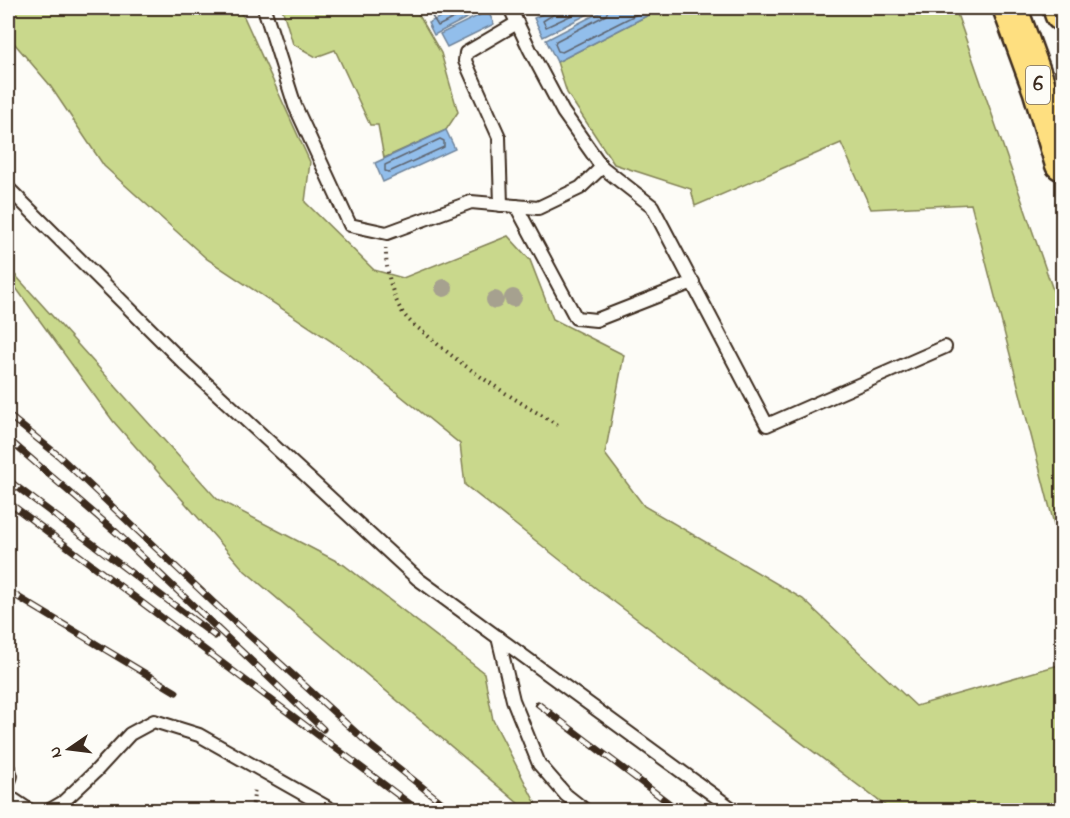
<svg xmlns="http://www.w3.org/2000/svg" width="1070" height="818" font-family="'Indie Flower',sans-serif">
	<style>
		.green { fill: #c9d88c; stroke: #828155; stroke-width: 1.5 }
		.water { fill: #92beeb; stroke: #6f8399; stroke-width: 1.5 }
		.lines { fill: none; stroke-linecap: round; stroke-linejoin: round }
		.shore { stroke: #5e6570; stroke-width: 1.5 }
		.lane-casing { stroke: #3b2a1e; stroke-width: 16 }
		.highway-casing { stroke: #3b2a1e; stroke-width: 38 }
		.path { stroke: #3b2a1e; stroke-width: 4; stroke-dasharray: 1.5 4.5; stroke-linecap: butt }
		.lane { stroke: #fdfcf7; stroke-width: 12 }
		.highway { stroke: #fedf80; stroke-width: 33 }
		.rail-casing { stroke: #3b2a1e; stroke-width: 7 }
		.rail { stroke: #fdfcf7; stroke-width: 4.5; stroke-dasharray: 14; stroke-linecap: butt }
		.tree { fill: #a6a18f }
		.labels { text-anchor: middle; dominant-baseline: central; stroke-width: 4.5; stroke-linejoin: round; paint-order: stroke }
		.shield { fill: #fdfcf7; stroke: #75695f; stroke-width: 1.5 }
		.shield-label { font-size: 22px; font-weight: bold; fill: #3b2a1e }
	</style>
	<rect width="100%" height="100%" fill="#fdfcf7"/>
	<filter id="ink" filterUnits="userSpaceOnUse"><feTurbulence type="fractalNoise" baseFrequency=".0167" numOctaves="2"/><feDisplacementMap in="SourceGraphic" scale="12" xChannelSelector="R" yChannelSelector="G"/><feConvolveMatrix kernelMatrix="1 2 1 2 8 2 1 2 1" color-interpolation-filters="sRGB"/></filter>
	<g filter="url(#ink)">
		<g class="green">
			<polygon points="8,8 235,8 244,17 310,162 305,202 374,270 403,278 508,236 530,260 553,319 624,355 605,454 644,506 803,599 916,706 1062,664 1062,810 891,810 597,589 465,485 460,444 343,349 207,259 104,166 49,84 8,36"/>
			<polygon points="282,8 363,8 386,12 416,10 441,53 458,112 446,130 384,158 378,125 370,125 335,50 316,57 293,44"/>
			<polygon points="662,8 955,8 1062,316 1062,555 971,204 871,209 841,143 695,206 691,189 614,164 567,93 557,62"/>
			<polygon points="8,267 217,499 344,565 484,673 493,720 539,810 526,810 245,571 113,421 8,277"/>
		</g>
		<g class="water">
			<polygon points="459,8 486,8 434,35 428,23"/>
			<polygon points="555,8 600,8 543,37 534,18"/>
			<polygon points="608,8 662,8 557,62 546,40"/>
			<polygon points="488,11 494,24 447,47 440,34"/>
			<polygon points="446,130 455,149 383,182 375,163"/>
		</g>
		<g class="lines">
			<g class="shore">
				<polyline points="427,8 438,26 474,8"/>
				<polyline points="556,8 554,14 543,21 546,27 587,8"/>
				<polyline points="609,8 606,15 556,41 555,44 558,51 562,52 649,8"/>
				<polygon points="440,139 444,141 444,147 389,172 385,171 385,165"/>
			</g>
			<g class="lane-casing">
				<g id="lane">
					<polyline points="264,8 295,106 350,225 387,233 471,202 538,208 580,188 602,167"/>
					<polyline points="510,8 530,50 563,112 602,167 652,206 767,425 945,347"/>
					<polyline points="8,188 184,363 418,579 734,810"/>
					<polyline points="501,205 499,137 465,61 466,53 517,23"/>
					<polyline points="516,206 576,318 596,320 693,282"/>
					<polyline points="498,637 513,700 539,764 566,795 585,810"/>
					<polyline points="8,768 11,776 8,784"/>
					<polyline points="8,796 29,810"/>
					<polyline points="50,810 62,803 95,772 130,734 154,721 199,735 332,810"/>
				</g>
			</g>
			<g class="highway-casing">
				<g id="highway">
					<polyline points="1010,8 1040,90 1062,163"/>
					<polyline points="1060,8 1062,14"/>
				</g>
			</g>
			<g class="path">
				<path d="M386,248C385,268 393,303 407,318C413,325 421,330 428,336C468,371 512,398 558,425"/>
				<polyline points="252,810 255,787"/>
			</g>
			<use href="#lane" class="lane"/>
			<use href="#highway" class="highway"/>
			<g class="rail-casing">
				<g id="rail">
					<polyline points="8,415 59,456 214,603 372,747 451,810"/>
					<polyline points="8,439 117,533 323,729"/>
					<polyline points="8,480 215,636"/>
					<polyline points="8,502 418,810"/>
					<polyline points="8,591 176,692"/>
					<polyline points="538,704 678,810"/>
				</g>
			</g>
			<use href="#rail" class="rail"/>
		</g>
		<g class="tree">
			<circle cx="444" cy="288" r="9"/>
			<circle cx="513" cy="298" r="9"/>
			<circle cx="495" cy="300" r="9"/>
		</g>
	</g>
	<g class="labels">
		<rect class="shield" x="1026" y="66" width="24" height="38" rx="4.5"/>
		<g class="shield-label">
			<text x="1038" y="85">6</text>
		</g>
	</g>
	<rect width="1070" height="818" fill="none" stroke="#fdfcf7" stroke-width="30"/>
	<rect x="15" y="15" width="1040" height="788" fill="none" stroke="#3b2a1e" stroke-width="2" filter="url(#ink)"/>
	<g transform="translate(69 749) rotate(256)" stroke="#fdfcf7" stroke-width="4.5" paint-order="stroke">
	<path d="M0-4.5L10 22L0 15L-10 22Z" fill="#3b2a1e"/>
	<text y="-9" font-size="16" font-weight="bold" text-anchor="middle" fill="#3b2a1e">N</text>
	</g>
</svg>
